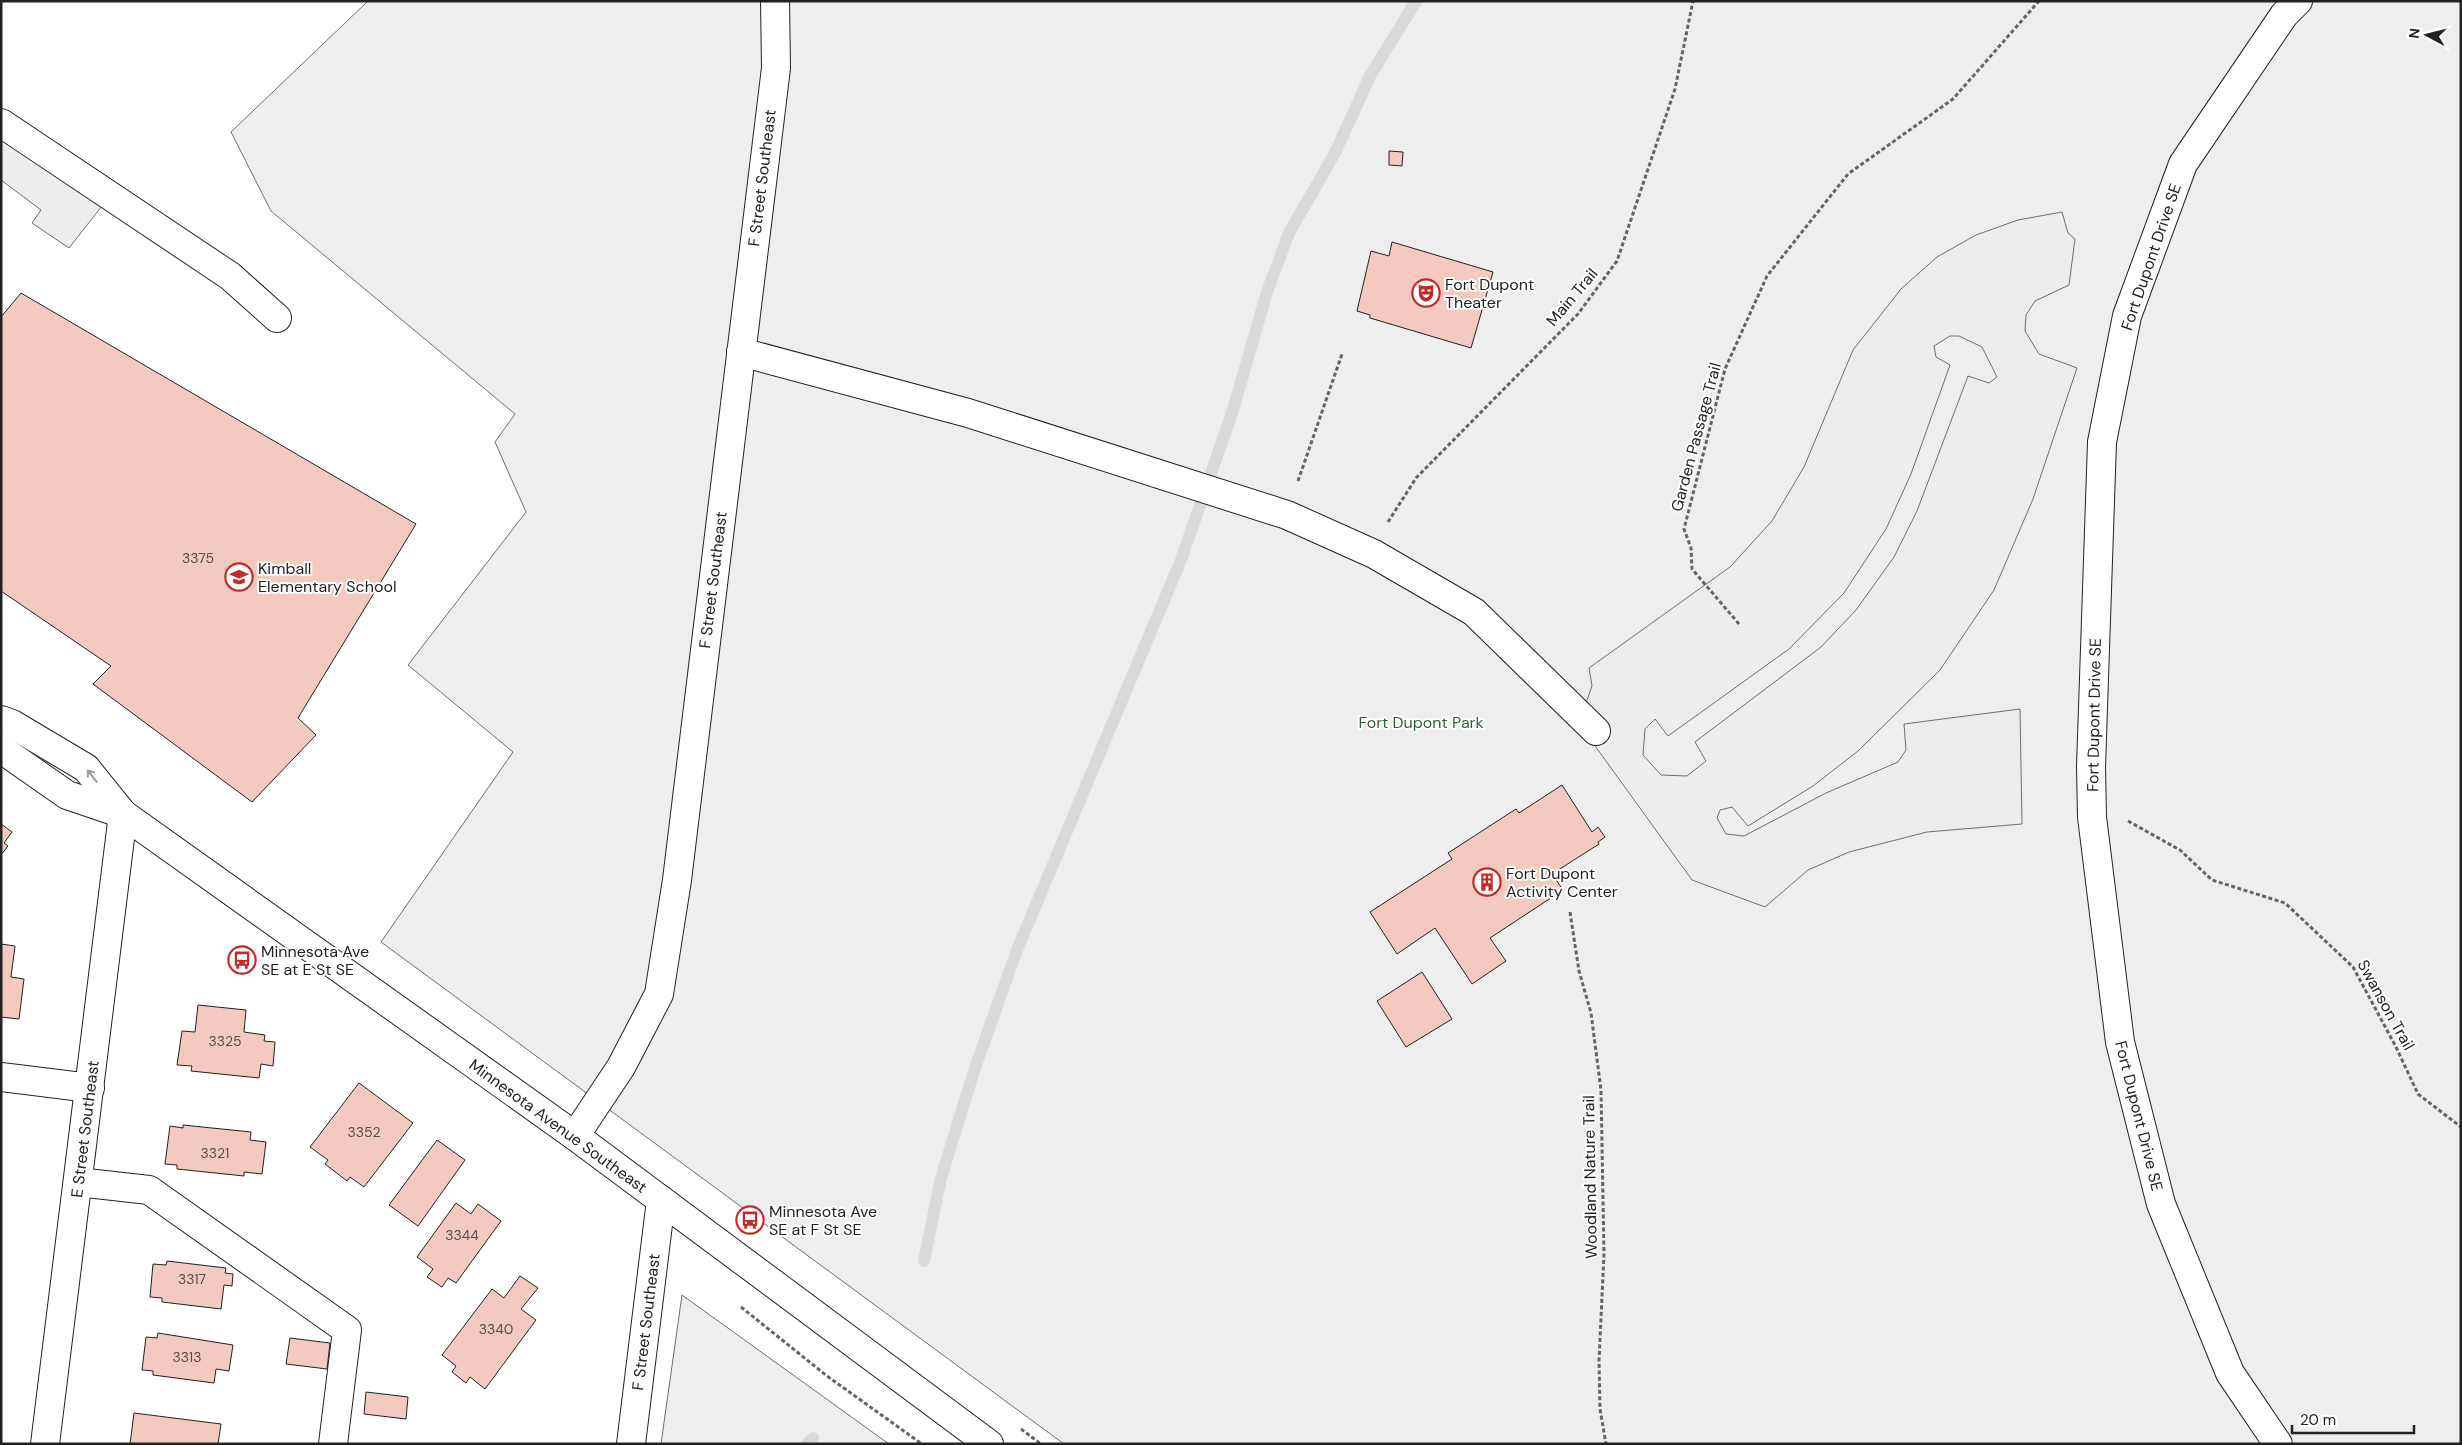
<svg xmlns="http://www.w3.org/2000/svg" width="2462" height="1445" font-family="'DM Sans',sans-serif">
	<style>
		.green { fill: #eee; stroke: #6f6f6f }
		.parking { fill: #ededed; stroke: #6f6f6f; fill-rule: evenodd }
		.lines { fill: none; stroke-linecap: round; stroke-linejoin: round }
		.stream { stroke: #d9d9d9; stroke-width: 12 }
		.building { fill: #f3c9c0; stroke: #222 }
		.minor-casing { stroke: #222; stroke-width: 30 }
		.major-casing { stroke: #222; stroke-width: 30 }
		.path { stroke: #646464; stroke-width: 3; stroke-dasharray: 4 2.5; stroke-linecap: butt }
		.minor { stroke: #fff; stroke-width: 28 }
		.major { stroke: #fff; stroke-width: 28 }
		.oneway { stroke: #9c9c9c }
		.labels { text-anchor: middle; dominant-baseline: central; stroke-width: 4; stroke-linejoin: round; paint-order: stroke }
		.number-label { font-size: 14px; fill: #564c4a }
		.street-label { font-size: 16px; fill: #222; stroke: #fff }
		.poi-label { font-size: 16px; fill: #222; stroke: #fff; text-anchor: start }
		.park-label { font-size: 16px; fill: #2f5e38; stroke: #fff }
	</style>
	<rect width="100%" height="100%" fill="#fff"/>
	<g class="green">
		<polygon points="368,1 2461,1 2461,1444 1064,1444 381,942 513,752 408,665 526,512 495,442 515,414 271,211 231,132"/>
		<polygon points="682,1295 889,1444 661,1444"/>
	</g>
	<g class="parking">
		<polygon points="1,132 102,206 69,248 32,223 41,210 1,180"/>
		<path d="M2062,212L2068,233L2075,239L2069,285L2035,301L2026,315L2025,331L2039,354L2077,368L2033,499L1994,590L1940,670L1858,751L1813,786L1748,826L1732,807L1720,810L1717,818L1726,834L1744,836L1826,793L1898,762L1906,750L1904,724L2020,709L2022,824L1927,832L1849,852L1808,870L1765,907L1692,880L1572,714L1586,703L1592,686L1589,668L1730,567L1772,521L1804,467L1853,350L1901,289L1937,257L1976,235L2018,220ZM1950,336H1959L1982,347L1997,377L1989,383L1968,376L1917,511L1894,557L1856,610L1821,647L1695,742L1706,761L1687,776L1661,775L1643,755L1645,729L1655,719L1668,736L1789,649L1844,593L1886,529L1911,474L1950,365L1936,357L1934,346Z"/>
	</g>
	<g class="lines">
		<g class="stream">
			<polyline points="924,1261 941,1178 975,1068 1017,950 1181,560 1233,410 1267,292 1289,233 1335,153 1370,76 1416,1"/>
			<polyline points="807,1444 813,1438"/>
		</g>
	</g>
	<g class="building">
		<polygon points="1389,151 1403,152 1402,166 1389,165"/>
		<polygon points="1392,242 1493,272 1471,348 1370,318 1370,315 1357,311 1371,251 1389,256"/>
		<polygon points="21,293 416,524 298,718 316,735 252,802 93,684 111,666 1,591 1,317"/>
		<polygon points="1562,785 1592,832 1598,827 1605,837 1598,842 1599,844 1552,874 1563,890 1490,938 1506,961 1472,984 1435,928 1397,954 1370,912 1452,859 1448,853 1516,809 1519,813"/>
		<polygon points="1,824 12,832 4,843 8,846 1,855"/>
		<polygon points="1,944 15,946 11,977 24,979 19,1019 1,1017"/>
		<polygon points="1422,972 1452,1019 1406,1047 1377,1001"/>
		<polygon points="198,1005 246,1010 244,1032 265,1035 264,1041 275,1042 273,1066 261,1064 259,1078 191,1071 192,1066 177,1065 182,1031 195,1032"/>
		<polygon points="359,1083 413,1123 364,1187 350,1177 347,1181 325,1164 328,1160 310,1147"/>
		<polygon points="183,1125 251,1132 250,1140 266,1142 262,1174 244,1172 244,1176 177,1169 177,1165 165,1164 170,1126 183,1128"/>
		<polygon points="437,1140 465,1160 418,1226 389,1205"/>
		<polygon points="456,1203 471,1214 478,1204 501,1221 456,1283 448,1278 442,1287 427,1277 433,1269 417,1257"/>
		<polygon points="167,1261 226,1268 225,1273 233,1274 232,1286 224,1285 221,1309 162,1302 162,1298 150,1297 153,1264 166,1265"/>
		<polygon points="520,1276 538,1288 521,1309 536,1320 485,1389 470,1377 466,1383 452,1372 456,1366 442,1355 492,1289 504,1298"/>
		<polygon points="158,1333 233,1345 229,1371 216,1369 214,1383 153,1375 153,1371 142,1370 146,1337 157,1338"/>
		<polygon points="290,1338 330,1343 327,1369 286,1364"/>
		<polygon points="366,1392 408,1397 406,1419 364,1414"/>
		<polygon points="134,1413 221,1424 218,1444 130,1444"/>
	</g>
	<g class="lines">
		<g class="minor-casing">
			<g id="minor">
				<polyline points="1,123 230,276 277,318"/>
				<polyline points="741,352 968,413 1287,515 1374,554 1474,612 1596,731"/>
				<polyline points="1,1077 90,1088"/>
				<polyline points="575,1136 621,1067 659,994 677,880 776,68 775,1"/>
				<polyline points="78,1182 149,1190 347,1330 333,1444"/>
				<polyline points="45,1444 123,814"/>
				<polyline points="631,1444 661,1200"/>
				<polyline points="2278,1444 2230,1373 2161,1204 2120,1042 2092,817 2091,767 2102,442 2127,316 2183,164 2284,15 2298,1"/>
			</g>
		</g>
		<g class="major-casing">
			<g id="major">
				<polyline points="1,720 12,724 86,768 123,814"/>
				<polyline points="1,749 67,795 123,814 575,1136 989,1444"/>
			</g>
		</g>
		<g class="path">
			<polyline points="1298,481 1342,354"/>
			<polyline points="1388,522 1416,478 1578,314 1617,261 1675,89 1693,1"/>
			<polyline points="1739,624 1692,569 1691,548 1684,529 1725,369 1767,276 1848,174 1953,99 2039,1"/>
			<polyline points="2128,821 2180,850 2212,880 2285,903 2353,967 2396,1047 2418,1094 2461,1127"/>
			<polyline points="1570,912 1579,971 1591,1013 1601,1090 1604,1254 1599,1361 1600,1409 1606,1444"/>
			<polyline points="741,1307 827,1376 922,1444"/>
			<polyline points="1021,1429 1041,1444"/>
		</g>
		<use href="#minor" class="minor"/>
		<use href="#major" class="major"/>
	</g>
	<defs><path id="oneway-shaft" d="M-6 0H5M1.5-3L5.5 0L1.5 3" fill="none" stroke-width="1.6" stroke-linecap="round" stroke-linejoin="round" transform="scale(1.25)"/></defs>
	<use class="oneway" href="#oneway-shaft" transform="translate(92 776) rotate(-128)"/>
	<defs>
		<g id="theatre-ring" transform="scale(1.4375)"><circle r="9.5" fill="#fff" stroke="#c62828" stroke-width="1.5"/><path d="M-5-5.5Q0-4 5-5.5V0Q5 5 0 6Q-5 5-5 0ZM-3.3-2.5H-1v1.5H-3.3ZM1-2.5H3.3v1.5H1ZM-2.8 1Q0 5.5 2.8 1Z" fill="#c62828"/></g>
		<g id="school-ring" transform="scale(1.4375)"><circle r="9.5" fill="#fff" stroke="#c62828" stroke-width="1.5"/><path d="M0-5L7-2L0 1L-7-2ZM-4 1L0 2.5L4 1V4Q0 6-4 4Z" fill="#c62828"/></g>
		<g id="building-ring" transform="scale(1.4375)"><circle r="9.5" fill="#fff" stroke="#c62828" stroke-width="1.5"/><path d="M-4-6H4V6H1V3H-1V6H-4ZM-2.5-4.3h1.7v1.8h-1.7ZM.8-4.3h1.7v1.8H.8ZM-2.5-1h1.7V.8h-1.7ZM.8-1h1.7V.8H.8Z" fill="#c62828"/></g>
		<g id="bus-ring" transform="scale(1.4375)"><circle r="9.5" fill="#fff" stroke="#c62828" stroke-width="1.5"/><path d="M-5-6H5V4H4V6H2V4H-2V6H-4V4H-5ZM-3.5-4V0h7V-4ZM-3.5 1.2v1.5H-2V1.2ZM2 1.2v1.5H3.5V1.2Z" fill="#c62828"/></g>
	</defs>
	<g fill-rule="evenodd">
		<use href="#theatre-ring" x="1426" y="293"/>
		<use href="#school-ring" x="239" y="577"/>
		<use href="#building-ring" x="1487" y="882"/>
		<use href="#bus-ring" x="242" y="960"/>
		<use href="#bus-ring" x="750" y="1220"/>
	</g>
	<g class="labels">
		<g class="number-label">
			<text x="198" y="558">3375</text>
			<text x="225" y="1041">3325</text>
			<text x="364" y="1132">3352</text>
			<text x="215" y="1153">3321</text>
			<text x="462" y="1235">3344</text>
			<text x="192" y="1279">3317</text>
			<text x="496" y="1329">3340</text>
			<text x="187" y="1357">3313</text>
		</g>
		<g class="street-label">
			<text transform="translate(762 178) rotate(-83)">F Street Southeast</text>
			<text transform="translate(2151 257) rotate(-71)">Fort Dupont Drive SE</text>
			<text transform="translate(1572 297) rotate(-50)">Main Trail</text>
			<text transform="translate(1696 437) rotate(-75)">Garden Passage Trail</text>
			<text transform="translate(713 580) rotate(-83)">F Street Southeast</text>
			<text transform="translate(2094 715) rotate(-89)">Fort Dupont Drive SE</text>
			<text transform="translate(2386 1005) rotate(61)">Swanson Trail</text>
			<text transform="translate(2139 1116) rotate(76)">Fort Dupont Drive SE</text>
			<text transform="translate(558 1126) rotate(36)">Minnesota Avenue Southeast</text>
			<text transform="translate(85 1129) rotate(-83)">E Street Southeast</text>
			<text transform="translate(1590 1177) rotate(-91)">Woodland Nature Trail</text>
			<text transform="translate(646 1322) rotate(-83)">F Street Southeast</text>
		</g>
		<g class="poi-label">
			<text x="1445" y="284">Fort Dupont<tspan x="1445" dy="18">Theater</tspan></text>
			<text x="258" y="568">Kimball<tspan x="258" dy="18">Elementary School</tspan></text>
			<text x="1506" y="873">Fort Dupont<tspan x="1506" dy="18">Activity Center</tspan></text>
			<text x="261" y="951">Minnesota Ave<tspan x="261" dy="18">SE at E St SE</tspan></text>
			<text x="769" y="1211">Minnesota Ave<tspan x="769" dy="18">SE at F St SE</tspan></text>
		</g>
		<g class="park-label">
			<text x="1421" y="722">Fort Dupont Park</text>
		</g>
	</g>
	<rect width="2462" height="1445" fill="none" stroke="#222222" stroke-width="5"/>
	<g transform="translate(2427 35) rotate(277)" stroke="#ffffff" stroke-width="4" paint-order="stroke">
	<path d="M0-4L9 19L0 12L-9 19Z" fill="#222222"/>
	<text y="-8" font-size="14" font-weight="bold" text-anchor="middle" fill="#222222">N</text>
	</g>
	<path d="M2292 1425v8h122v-8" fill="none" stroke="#222222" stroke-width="2.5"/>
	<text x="2300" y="1425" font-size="15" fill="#222222" stroke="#ffffff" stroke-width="4" paint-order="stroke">20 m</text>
</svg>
